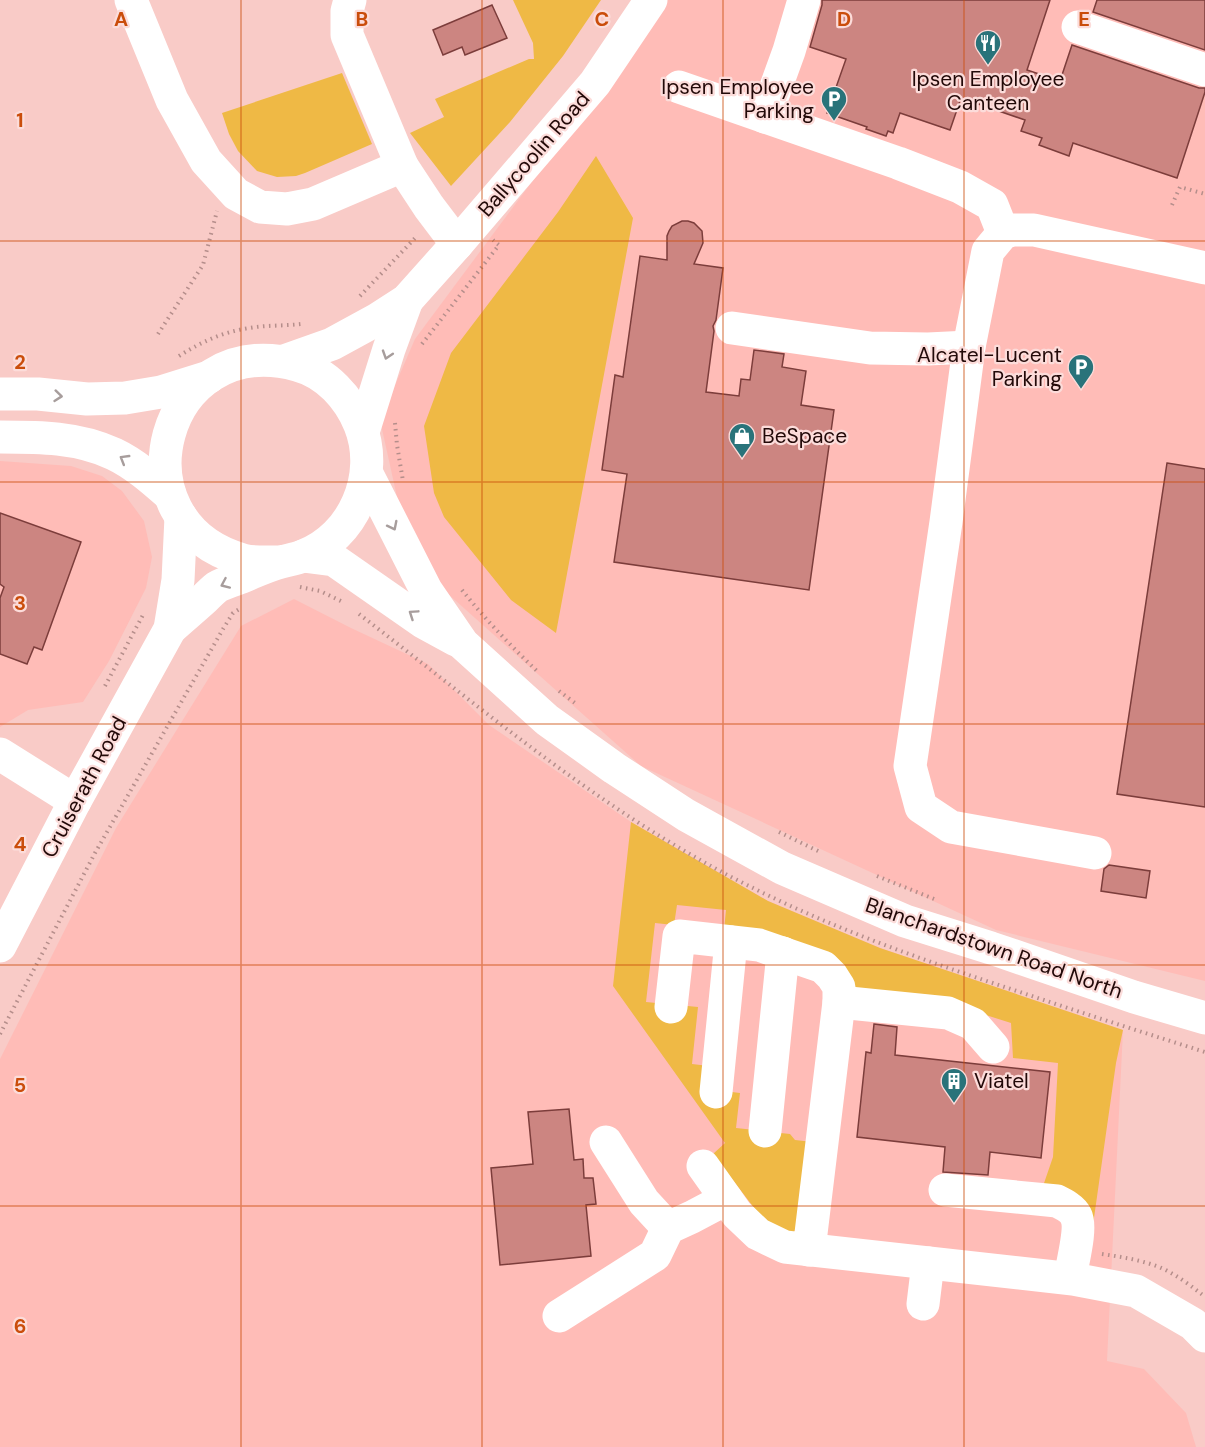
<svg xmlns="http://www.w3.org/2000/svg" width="1205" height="1447" font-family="'DM Sans',sans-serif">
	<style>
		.built { fill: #ffbcb7 }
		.green { fill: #efb945 }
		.building { fill: #cc8581; stroke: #7c3d3b; stroke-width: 1.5 }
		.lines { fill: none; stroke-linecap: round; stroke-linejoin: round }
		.path { stroke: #b58e8b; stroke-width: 4; stroke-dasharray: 1.5 4.5; stroke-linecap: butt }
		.minor { stroke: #fff; stroke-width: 33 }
		.major { stroke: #fff; stroke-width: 33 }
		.oneway { stroke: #a79d9c }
		.grid { fill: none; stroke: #ca4d0b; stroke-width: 1.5; stroke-opacity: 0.55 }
		.labels { text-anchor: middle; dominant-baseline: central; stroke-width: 4.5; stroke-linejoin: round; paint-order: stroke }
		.poi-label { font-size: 21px; fill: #220908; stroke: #fcdcda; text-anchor: end }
		.street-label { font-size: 21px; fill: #220908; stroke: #fcdcda }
		.grid-label { font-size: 20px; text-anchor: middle; font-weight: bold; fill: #ca4d0b; stroke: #fcdcda; stroke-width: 4.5; stroke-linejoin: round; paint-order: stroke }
	</style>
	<rect width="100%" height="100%" fill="#f9cbc7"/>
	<g class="built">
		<polygon points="667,0 1205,0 1205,981 996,930 641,766 447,593 403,524 380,420 415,339"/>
		<polygon points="0,461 71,466 102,476 122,491 144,521 152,557 146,588 109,661 83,702 28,710 0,727"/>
		<polygon points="294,599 351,628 428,664 489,725 631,822 768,901 880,948 1123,1030 1107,1361 1144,1369 1186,1413 1196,1447 0,1447 0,1059 116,828 241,626"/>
	</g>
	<g class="green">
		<polygon points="513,0 601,0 563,56 510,122 451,186 410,133 444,117 435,99 529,59 534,59 533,43"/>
		<polygon points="342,73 372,144 305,173 296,176 277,177 257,171 238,151 229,134 222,113"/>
		<polygon points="596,156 633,218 556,633 511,600 444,517 434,493 424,426 451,353 558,212"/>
		<polygon points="631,822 768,901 880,948 1123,1030 1116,1063 1090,1246 1042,1189 1053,1157 1058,1063 1013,1058 1011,1023 948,1003 865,995 724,930 726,910 677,905 674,925 655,923 646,1002 698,1007 692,1064 709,1066 707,1089 740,1093 736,1128 790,1134 795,1140 813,1142 804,1220 792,1234 764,1221 713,1154 725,1143 613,986"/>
	</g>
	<g class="building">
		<polygon points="822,0 1050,0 1027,70 1060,81 1072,45 1199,88 1205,88 1205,92 1177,178 1073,143 1069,156 1039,145 1042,138 1021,131 1025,120 961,98 950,130 900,113 893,133 888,131 886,136 866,129 867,127 827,113 846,59 810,47 822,5"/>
		<polygon points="1097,0 1205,0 1205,50 1093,12"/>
		<polygon points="492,5 507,38 465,55 462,47 443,55 433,30"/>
		<polygon points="682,221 688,221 694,223 702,231 703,243 694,264 723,268 716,320 713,326 714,331 706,392 739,396 741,379 750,380 754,350 784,354 782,367 806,371 801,405 834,410 809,590 614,562 627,474 602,470 615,375 623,377 640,256 667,260 667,236 669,231 672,226"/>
		<polygon points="1167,463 1205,469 1205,807 1117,794"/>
		<polygon points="0,513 81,542 42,650 34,647 27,664 0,654 0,598 4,587 0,584"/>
		<polygon points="1109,865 1150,871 1146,898 1101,891 1104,869"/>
		<polygon points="874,1024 897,1027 895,1055 1050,1072 1041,1158 990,1152 988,1175 943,1172 945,1147 857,1137 866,1052 871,1053"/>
		<polygon points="569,1109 574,1160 583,1159 584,1178 593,1178 596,1204 586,1205 591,1256 500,1265 491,1168 533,1164 528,1112"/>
	</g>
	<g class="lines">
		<g class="path">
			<polyline points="1172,205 1180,187 1205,194"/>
			<polyline points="360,296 417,236"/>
			<polyline points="158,334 203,265 217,211"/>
			<polyline points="422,344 499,245 493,240"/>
			<path d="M179,356C201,342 223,332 249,328C266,325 284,326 301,324"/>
			<polyline points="395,423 397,445 403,481"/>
			<polyline points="300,587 320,591 343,602"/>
			<path d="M462,590C485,619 511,646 538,672"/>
			<path d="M359,614C484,710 605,814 747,885C836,930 931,963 1026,994C1085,1014 1145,1033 1205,1052"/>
			<polyline points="105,686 144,613"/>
			<polyline points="559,691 575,703"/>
			<polyline points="779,832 820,852"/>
			<polyline points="877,876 934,899"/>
			<polyline points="0,1034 95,853 223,629 233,613 241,608"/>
			<path d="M1102,1254C1122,1257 1141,1260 1159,1267C1176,1274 1191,1286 1204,1296"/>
		</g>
		<g class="minor">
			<polyline points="131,0 172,100 206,161 236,194 260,207 287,209 313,204 402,166"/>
			<polyline points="350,0 347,11 347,35 402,166 429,207 457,244"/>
			<polyline points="1078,27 1205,70"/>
			<polyline points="679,87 898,163 960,187 992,205 1003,233"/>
			<polyline points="765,117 789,51 804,0"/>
			<polyline points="732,328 870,348 928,349 969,347"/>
			<polyline points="0,394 38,394 87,399 125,398 161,392 209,377"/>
			<path d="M0,437C39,437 78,437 114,454C135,464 153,480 170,495"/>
			<polyline points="0,754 75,801"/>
			<polyline points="1095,853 951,827 921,807 910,766 946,522 969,347 988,251 1003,233 1012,230 1034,230 1205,268"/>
			<polyline points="839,1002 948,1013 973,1024 993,1047"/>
			<polyline points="671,1007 679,936 759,945 823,967 832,976 839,987 839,1002 809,1250"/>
			<polyline points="716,1092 731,942"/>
			<polyline points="765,1131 783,953"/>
			<polyline points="606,1142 644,1202 668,1228"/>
			<polyline points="703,1166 737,1214 758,1234 785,1247 1073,1279 1136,1291 1193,1324 1205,1336"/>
			<path d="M945,1190L1057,1201C1063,1204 1073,1209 1076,1216C1082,1228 1072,1264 1070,1278"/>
			<polyline points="923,1304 928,1263"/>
			<polyline points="559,1316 655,1255 668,1228 692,1217 726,1199"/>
		</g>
		<g class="major">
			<polyline points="284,361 332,344 376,320 407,300 457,244 595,83 651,0"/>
			<polyline points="363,432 389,349 407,300"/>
			<polyline points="367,474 426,590 463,644 547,720 614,768 686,815 782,868 905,921 991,948 1134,997 1205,1018"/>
			<polyline points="303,556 334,560 423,622 456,640"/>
			<path d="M170,629C181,619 193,609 204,599C208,595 213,590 217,587C224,583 232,581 239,578C252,573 266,566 281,562C288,560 296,559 303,556C354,537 380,475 360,425C349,398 327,373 297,365C162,328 109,522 243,560C254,563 268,562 279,562"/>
			<polyline points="0,946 75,801 170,629 178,580 181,517"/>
		</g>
	</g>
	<defs><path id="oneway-chevron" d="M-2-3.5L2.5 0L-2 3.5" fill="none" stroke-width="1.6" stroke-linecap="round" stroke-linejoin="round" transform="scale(1.5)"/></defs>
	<g class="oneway">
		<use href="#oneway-chevron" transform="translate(387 355) rotate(108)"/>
		<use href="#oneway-chevron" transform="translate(58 396) rotate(6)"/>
		<use href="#oneway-chevron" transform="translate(124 459) rotate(-149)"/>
		<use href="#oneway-chevron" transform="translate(393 526) rotate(63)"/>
		<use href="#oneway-chevron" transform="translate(225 584) rotate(156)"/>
		<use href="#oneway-chevron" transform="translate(413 614) rotate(-146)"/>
	</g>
	<path class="grid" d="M241,0V1447M482,0V1447M723,0V1447M964,0V1447M0,241H1205M0,482H1205M0,724H1205M0,965H1205M0,1206H1205"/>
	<defs>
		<g id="restaurant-pin" transform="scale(1.35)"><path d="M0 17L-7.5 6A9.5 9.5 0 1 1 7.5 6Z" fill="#29737a" stroke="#fcdcda"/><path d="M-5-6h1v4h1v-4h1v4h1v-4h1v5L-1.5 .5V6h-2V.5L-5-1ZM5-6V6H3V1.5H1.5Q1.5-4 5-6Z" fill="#fff"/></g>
		<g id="parking-pin" transform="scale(1.35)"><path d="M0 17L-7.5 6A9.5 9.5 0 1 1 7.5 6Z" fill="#29737a" stroke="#fcdcda"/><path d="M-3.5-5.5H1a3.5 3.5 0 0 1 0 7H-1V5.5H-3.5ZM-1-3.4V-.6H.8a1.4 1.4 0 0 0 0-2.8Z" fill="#fff"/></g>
		<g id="shop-pin" transform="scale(1.35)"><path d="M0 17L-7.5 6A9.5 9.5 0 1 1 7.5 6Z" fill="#29737a" stroke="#fcdcda"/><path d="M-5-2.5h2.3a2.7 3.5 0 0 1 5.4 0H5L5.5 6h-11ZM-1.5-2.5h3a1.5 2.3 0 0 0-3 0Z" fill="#fff"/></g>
		<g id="building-pin" transform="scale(1.35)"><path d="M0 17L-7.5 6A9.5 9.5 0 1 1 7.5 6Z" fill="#29737a" stroke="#fcdcda"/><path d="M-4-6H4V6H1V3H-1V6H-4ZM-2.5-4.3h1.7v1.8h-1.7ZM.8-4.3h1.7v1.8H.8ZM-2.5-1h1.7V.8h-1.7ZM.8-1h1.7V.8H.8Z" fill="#fff"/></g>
	</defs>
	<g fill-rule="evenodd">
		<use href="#restaurant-pin" x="988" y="43"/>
		<use href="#parking-pin" x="834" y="99"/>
		<use href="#parking-pin" x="1081" y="367"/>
		<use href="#shop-pin" x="742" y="436"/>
		<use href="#building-pin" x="954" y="1081"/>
	</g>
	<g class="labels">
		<g class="poi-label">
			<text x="988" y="79" text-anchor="middle">Ipsen Employee<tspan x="988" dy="24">Canteen</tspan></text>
			<text x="814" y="87">Ipsen Employee<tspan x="814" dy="24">Parking</tspan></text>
			<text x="1062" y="355">Alcatel-Lucent<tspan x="1062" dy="24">Parking</tspan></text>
			<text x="762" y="436" text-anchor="start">BeSpace</text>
			<text x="974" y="1081" text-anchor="start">Viatel</text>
		</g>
		<g class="street-label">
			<text transform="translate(534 154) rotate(-49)">Ballycoolin Road</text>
			<text transform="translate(84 787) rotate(-62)">Cruiserath Road</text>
			<text transform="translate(994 948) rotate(19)">Blanchardstown Road North</text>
		</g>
	</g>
	<g class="grid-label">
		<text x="121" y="26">A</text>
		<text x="362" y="26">B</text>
		<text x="602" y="26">C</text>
		<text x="844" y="26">D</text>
		<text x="1084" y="26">E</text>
		<text x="20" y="127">1</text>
		<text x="20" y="369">2</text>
		<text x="20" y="610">3</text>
		<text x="20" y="851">4</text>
		<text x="20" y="1092">5</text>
		<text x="20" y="1333">6</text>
	</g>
</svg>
